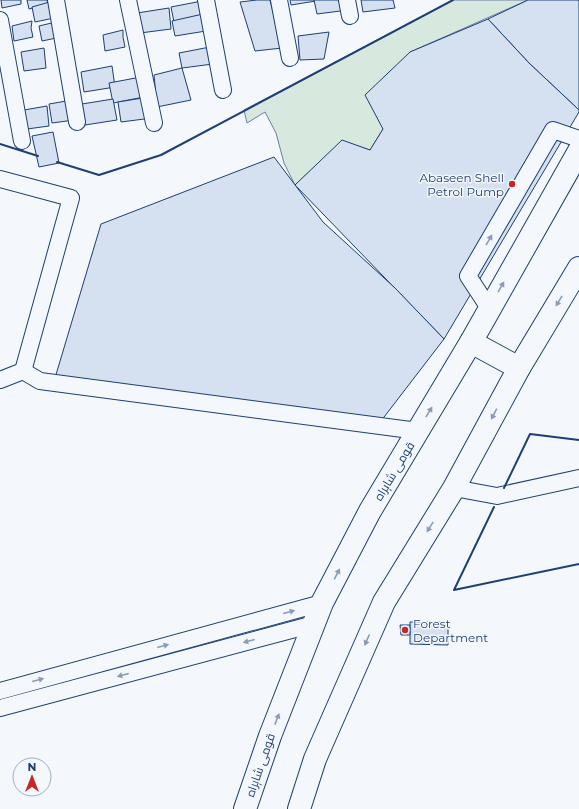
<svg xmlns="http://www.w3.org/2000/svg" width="579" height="809" font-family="Montserrat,Cairo,sans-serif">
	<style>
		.green { fill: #d7e8df; stroke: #687fa3 }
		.building { fill: #d5e0f0; stroke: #1d3f73 }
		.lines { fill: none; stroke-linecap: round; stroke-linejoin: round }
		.minor-casing { stroke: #1d3f73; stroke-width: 18 }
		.highway-casing { stroke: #1d3f73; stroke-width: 24 }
		.minor { stroke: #f4f7fb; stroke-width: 16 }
		.highway { stroke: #f4f7fb; stroke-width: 22 }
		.wall { stroke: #1d3f73; stroke-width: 2 }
		.oneway { fill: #889bb7 }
		.poi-dot { fill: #c62828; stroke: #f4f7fb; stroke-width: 1.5 }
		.labels { text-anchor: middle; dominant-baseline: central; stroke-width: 3; stroke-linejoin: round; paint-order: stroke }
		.poi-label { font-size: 12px; fill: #1d3f73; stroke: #f4f7fb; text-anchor: end }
		.street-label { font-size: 12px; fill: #1d3f73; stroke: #f4f7fb }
	</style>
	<rect width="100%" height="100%" fill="#f4f7fb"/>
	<polygon class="green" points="453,0 528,0 410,52 383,129 370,150 342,141 295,185 284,163 276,133 265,112 247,123 244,110"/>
	<g class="building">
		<polygon points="1,0 21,0 21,4 2,8"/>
		<polygon points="27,0 47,0 48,4 29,9"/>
		<polygon points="257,0 270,0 282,48 255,51 240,2"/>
		<polygon points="290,0 322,0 291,5"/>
		<polygon points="314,0 346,0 348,10 317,14"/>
		<polygon points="361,0 393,0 395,8 363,12"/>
		<polygon points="528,0 579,0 579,110 529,63 488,19"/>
		<polygon points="53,1 54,18 35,22 32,7"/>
		<polygon points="202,1 205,18 174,22 171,7"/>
		<polygon points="169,8 171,29 140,33 137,13"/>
		<polygon points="203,14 206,31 175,36 172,21"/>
		<polygon points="488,19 529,63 579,110 579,112 444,339 295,185 342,140 370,150 383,129 365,95 410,52"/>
		<polygon points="32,21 31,28 33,37 14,41 12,26"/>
		<polygon points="60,21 61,37 42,41 39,26"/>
		<polygon points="123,30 123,37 125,47 105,51 103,35"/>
		<polygon points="329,32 324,59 300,60 298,36"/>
		<polygon points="210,47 213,64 182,68 179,53"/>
		<polygon points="44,48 46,68 24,71 21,52"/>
		<polygon points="112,66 115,87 84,92 81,72"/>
		<polygon points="182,68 191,100 157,107 154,75"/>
		<polygon points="141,77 144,97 113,103 109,83"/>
		<polygon points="149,97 152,118 121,122 118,102"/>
		<polygon points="113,99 117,120 85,125 82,104"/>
		<polygon points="72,100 74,120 52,123 49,104"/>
		<polygon points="47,106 49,126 27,129 24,110"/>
		<polygon points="53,132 59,163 39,167 32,136"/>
		<polygon points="274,157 323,222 395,288 444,339 381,421 55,378 101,224"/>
		<polygon points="410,622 448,622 448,645 410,644"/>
		<polygon points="400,625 410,625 410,635 401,635"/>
	</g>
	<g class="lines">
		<g class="minor-casing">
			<g id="minor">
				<polyline points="56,0 77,122"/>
				<polyline points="128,0 154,123"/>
				<polyline points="206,0 223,90"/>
				<polyline points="279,0 290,58"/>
				<polyline points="347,0 350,16"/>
				<polyline points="0,20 22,141"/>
				<polyline points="0,179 71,198 23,371 0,380"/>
				<polyline points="489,308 468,276 553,130 579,139"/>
				<polyline points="23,371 40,381 418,431"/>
				<polyline points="454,488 497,496 579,478"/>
				<polyline points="0,691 322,603"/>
				<polyline points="0,708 314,624"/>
			</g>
		</g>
		<g class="highway-casing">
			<g id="highway">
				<polyline points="471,342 519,368"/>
				<polyline points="245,809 270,736 322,603 370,511 471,342 579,151"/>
				<polyline points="299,809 315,759 384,602 454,488 519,368 579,268"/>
			</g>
		</g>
		<use href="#minor" class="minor"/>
		<use href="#highway" class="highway"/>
		<g class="wall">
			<polyline points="0,144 38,156"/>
			<polyline points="57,162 99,175 161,155 453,0"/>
			<polyline points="504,488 530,434 579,440"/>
			<polyline points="494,507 454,590 579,564"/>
		</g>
	</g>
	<defs><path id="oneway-solid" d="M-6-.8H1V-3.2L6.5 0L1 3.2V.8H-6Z"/></defs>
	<g class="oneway">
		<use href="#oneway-solid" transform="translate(489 240) rotate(-60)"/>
		<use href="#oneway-solid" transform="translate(501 287) rotate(-60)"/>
		<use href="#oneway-solid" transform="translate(559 301) rotate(121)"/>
		<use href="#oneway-solid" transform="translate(429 412) rotate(-59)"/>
		<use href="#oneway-solid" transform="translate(494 414) rotate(118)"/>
		<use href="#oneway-solid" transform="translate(430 527) rotate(122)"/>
		<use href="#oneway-solid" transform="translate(337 574) rotate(-63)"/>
		<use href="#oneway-solid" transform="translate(289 612) rotate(-15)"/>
		<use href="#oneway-solid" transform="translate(367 640) rotate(114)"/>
		<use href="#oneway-solid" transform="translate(249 641) rotate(165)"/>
		<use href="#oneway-solid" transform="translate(163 646) rotate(-15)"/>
		<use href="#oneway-solid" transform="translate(123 675) rotate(165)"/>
		<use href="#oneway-solid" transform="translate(38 680) rotate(-15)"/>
		<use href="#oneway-solid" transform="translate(277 719) rotate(-69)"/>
	</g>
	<g class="poi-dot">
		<circle cx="512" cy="184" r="4"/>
		<circle cx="405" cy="630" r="4"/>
	</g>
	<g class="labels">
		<g class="poi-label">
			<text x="504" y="177">Abaseen Shell<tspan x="504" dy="14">Petrol Pump</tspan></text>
			<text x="413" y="623" text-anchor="start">Forest<tspan x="413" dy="14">Department</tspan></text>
		</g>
		<g class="street-label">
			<text transform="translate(394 471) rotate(-59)">قومی شاہراہ</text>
			<text transform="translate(260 765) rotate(-71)">قومی شاہراہ</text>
		</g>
	</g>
	<g transform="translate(32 777)"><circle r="19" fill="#f4f7fb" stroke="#9eadc5"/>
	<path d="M0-3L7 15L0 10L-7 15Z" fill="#c62828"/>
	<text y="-6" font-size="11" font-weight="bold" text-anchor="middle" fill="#1d3f73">N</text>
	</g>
</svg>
